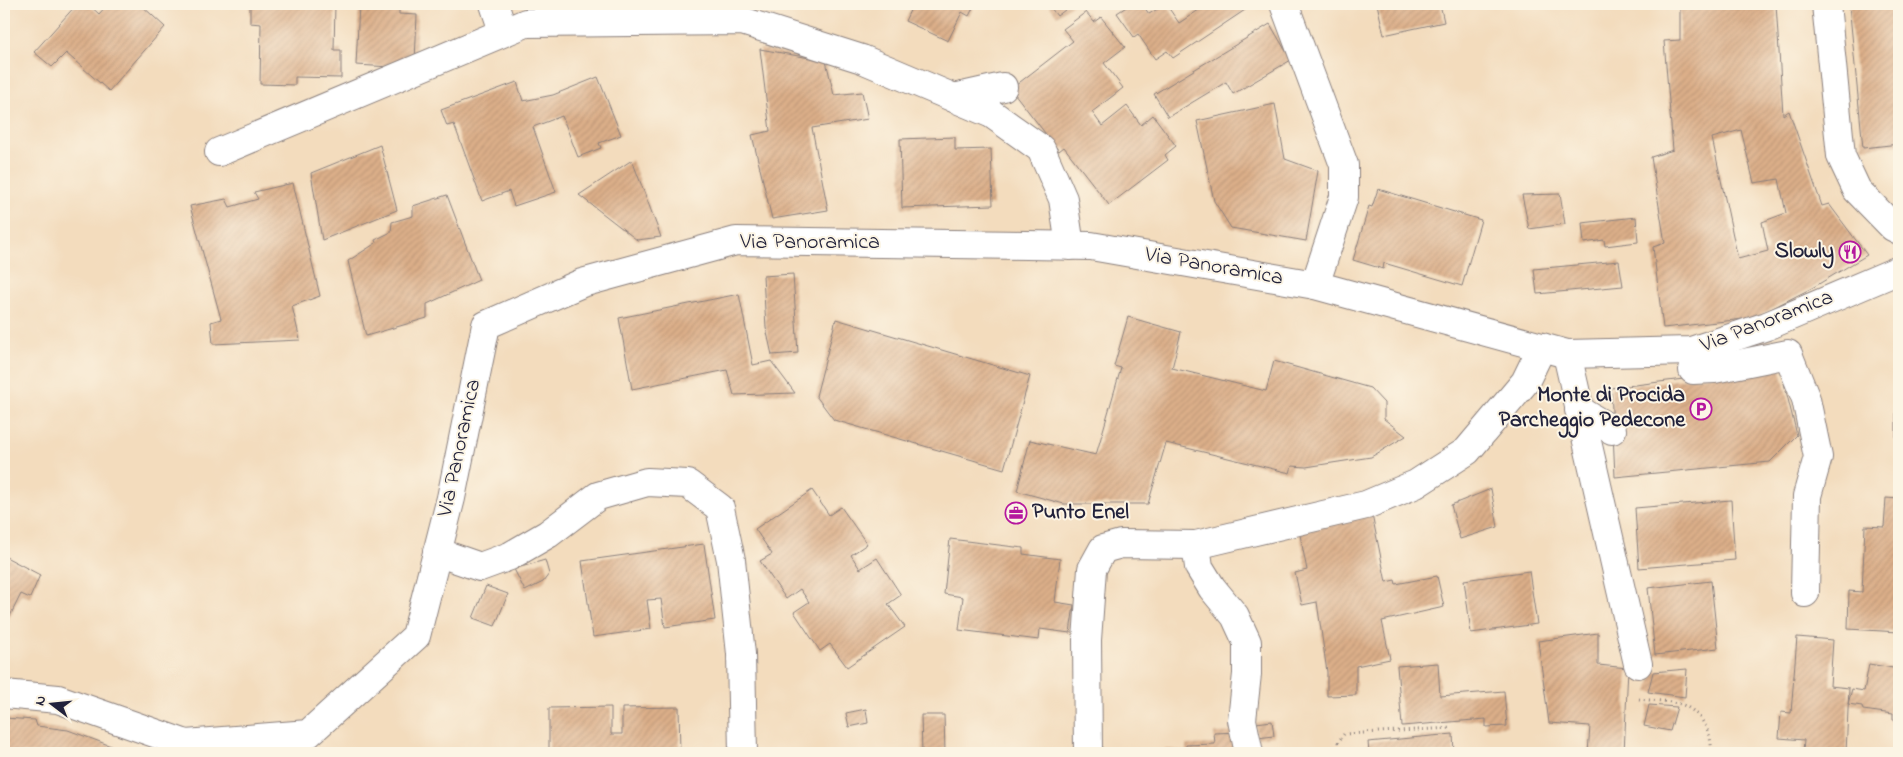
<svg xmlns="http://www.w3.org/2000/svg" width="1903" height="757" font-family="'Indie Flower',sans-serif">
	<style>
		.building { fill: url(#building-hatch); fill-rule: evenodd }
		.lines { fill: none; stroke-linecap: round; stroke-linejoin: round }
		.minor-casing { stroke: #8a7f7c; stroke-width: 30 }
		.path { stroke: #8a7f7c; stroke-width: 3; stroke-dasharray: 1 4; stroke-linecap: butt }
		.minor { stroke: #fff; stroke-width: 28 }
		.labels { text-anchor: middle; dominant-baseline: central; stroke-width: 4; stroke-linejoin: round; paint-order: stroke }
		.street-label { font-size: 22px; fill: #22223b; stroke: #fcf5e5 }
		.poi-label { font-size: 22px; font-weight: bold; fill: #22223b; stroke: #fcf5e5; text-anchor: end }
	</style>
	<defs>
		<pattern id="building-hatch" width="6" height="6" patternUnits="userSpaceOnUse" patternTransform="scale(1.25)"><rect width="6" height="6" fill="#dcaf89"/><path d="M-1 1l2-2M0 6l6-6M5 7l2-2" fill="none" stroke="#bc9677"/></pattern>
	</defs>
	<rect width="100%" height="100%" fill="#fcf5e5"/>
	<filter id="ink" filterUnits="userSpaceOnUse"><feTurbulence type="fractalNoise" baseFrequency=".02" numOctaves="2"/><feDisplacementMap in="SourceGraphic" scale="10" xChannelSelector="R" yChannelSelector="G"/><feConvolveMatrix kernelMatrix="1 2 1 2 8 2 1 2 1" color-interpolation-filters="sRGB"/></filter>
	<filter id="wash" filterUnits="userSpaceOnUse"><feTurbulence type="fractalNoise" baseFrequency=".0096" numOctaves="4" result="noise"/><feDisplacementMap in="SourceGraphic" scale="20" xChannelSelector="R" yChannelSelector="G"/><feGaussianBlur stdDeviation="1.12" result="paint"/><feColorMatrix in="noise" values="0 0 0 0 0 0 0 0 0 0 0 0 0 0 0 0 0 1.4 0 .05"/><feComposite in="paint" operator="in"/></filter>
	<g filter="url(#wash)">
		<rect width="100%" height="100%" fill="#f3dcbd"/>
		<g id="blocks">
			<g class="building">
				<polygon points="77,4 88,4 99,14 108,4 140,4 165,27 109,91 66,53 52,67 34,52"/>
				<polygon points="250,4 335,4 334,50 341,50 341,78 295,77 295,85 260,84 261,24 250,23"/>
				<polygon points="359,4 399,4 399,14 417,15 415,62 391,67 356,65"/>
				<polygon points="913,4 975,4 969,16 962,12 948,41 905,21"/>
				<polygon points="1048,4 1073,4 1057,16"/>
				<polygon points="1131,4 1142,4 1149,14 1166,4 1179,23 1208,4 1254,4 1173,58 1167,51 1155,59 1138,34 1134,37 1117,13"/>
				<polygon points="1377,4 1440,4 1444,22 1384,35"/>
				<path d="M1685,4H1776L1783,115L1789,111L1822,206L1829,204L1867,255L1812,288L1753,318L1663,328L1653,247L1665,243L1651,157L1673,150L1664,41L1680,40V8L1685,7ZM1741,130L1754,183L1779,179L1786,213L1762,222L1768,251L1738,259L1712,138Z"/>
				<polygon points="1849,4 1899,4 1899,144 1863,148"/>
				<polygon points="1086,12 1094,22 1101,17 1125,47 1104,63 1123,88 1092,112 1102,126 1127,106 1141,125 1153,115 1176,146 1165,155 1168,160 1109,205 1064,147 1059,151 1011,89 1073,41 1063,29"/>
				<polygon points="1270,24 1291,60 1233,94 1226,82 1168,117 1154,94"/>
				<polygon points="760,49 826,61 834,95 862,92 868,119 812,128 828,210 772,219 752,135 770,131"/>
				<polygon points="598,77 621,135 599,143 601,148 578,157 562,116 533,127 556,192 514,206 509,191 482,201 454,124 447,126 441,110 517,82 523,101 553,95"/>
				<polygon points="1275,104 1285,159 1318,171 1306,241 1231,228 1214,201 1197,121"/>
				<polygon points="955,137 955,150 991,149 993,205 902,208 900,139"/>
				<polygon points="380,145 397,210 322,240 311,173"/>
				<polygon points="632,160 661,237 637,240 579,195"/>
				<polygon points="293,183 320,296 292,306 300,340 213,344 211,322 221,319 190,206 226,199 230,207 258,199 254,192"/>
				<polygon points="1378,189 1481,220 1462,286 1384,263 1383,269 1353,260 1369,206 1372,207"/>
				<polygon points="1560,194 1565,224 1529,229 1522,195"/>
				<polygon points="447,195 479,280 427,304 427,318 366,336 348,261 376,243 375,240 391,232 392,222 413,216 413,206"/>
				<polygon points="1636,217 1638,242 1605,246 1604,240 1584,243 1582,223"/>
				<polygon points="1619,261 1623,286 1537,294 1534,269"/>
				<polygon points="793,274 798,353 772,355 766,328 763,276"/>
				<polygon points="739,294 753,365 771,361 795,393 734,395 727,370 632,389 619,318"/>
				<polygon points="1128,317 1181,332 1172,368 1266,391 1274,361 1370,388 1384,403 1384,419 1406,436 1371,457 1306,467 1292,466 1290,473 1166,443 1148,504 1064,504 1017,491 1030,440 1096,455 1121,368 1114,366"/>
				<polygon points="836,319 1030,376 1004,469 834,420 816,396"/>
				<polygon points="1780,367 1797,435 1770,462 1615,477 1611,388"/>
				<rect x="1896" y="377" width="3" height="67"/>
				<polygon points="1491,489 1498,527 1460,539 1451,505"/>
				<polygon points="812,490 829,515 841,507 867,544 851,555 860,569 877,558 901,595 888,604 905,627 847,667 830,644 820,651 794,612 809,602 800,589 786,599 760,561 772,554 755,529"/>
				<polygon points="1886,498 1899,499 1899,632 1848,629 1849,591 1862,592 1865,526 1884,527"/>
				<polygon points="1731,500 1735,560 1639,568 1635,508"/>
				<polygon points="1371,510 1386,582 1395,580 1396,584 1437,576 1444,607 1382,621 1390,659 1356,666 1356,695 1327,696 1327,672 1317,602 1302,605 1295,573 1307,570 1298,525"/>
				<polygon points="950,539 1023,548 1023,554 1060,559 1055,602 1074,605 1070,633 1040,629 1039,640 959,630 963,597 944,594"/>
				<polygon points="704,544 715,620 665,627 661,599 647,600 651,629 593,637 582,561"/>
				<polygon points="4,556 40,575 30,598 21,594 6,624 4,623"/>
				<polygon points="545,560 549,574 543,582 525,591 514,569"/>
				<polygon points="1529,571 1537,624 1471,633 1464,580"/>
				<polygon points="1711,581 1718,648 1655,655 1648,588"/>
				<polygon points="486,586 508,594 495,626 473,618"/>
				<polygon points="1598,633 1598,665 1628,668 1624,753 1588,753 1590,726 1549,723 1538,641"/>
				<polygon points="1797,637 1833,640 1830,686 1849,688 1846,753 1803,751 1804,740 1779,738 1781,712 1791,713"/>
				<polygon points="1438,663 1440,696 1504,691 1507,726 1486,727 1486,719 1402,726 1397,666"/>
				<polygon points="1869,664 1899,669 1899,720 1893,720 1893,714 1863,710 1862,706 1848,704 1852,689 1864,691"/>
				<polygon points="1687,669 1685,697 1648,692 1653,672"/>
				<polygon points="1649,705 1677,707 1670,731 1644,726"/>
				<polygon points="611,707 611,734 622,734 622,708 679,707 680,753 549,753 549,708"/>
				<polygon points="866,709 868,723 849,727 846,713"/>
				<polygon points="921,715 944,715 945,753 922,753"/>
				<polygon points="4,718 35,720 37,726 68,730 130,753 4,753"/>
				<polygon points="1272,721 1274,736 1257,738 1256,723"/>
				<polygon points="1240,732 1241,753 1164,753 1165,749 1186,751 1186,745 1215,744 1214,733"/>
				<polygon points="1453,734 1454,753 1369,753 1368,742"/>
			</g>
		</g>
	</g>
	<g filter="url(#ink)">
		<use href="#blocks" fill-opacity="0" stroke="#8a7f7c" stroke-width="1"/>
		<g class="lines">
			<g class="minor-casing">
				<g id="minor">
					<polyline points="494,4 503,31"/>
					<polyline points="1284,4 1344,165 1344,197 1315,285"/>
					<polyline points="1826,4 1841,156 1857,190 1893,227 1899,230"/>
					<polyline points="954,98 1003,87"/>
					<polyline points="219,152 526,23 742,21 862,59 992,114 1041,149 1063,199 1070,246"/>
					<polyline points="1567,354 1638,664"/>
					<polyline points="1693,370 1714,369 1788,354 1806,399 1818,457 1807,496 1805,593"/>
					<polyline points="1579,410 1612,430"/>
					<polyline points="1196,545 1199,567 1212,588 1235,616 1247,642 1247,674 1242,720 1249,753"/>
					<polyline points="437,552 480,567 510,556 548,534 598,496 647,482 688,484 720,508 731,560 741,654 743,753"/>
					<polyline points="4,694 58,699 186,744 308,734 416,636 451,498 486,325 582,283 736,241 1091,246 1315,285 1567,354 1691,351 1767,326 1899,270"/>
					<polyline points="1088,753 1087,640 1092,569 1103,549 1121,544 1196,545 1366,505 1416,484 1467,451 1525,382 1542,347"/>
				</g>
			</g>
			<g class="path">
				<path d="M1639,699C1652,701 1671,700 1683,705C1702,713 1713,734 1711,753"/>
				<polyline points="1339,753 1338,742 1344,734 1452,728"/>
			</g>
			<use href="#minor" class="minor"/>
		</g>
	</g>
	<defs>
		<g id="restaurant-ring" transform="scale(1.125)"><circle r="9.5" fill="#fcf5e5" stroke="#b5179e" stroke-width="1.5"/><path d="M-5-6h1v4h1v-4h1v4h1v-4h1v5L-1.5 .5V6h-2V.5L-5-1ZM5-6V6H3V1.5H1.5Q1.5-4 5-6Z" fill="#b5179e"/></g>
		<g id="parking-ring" transform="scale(1.125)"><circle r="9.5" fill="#fcf5e5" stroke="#b5179e" stroke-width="1.5"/><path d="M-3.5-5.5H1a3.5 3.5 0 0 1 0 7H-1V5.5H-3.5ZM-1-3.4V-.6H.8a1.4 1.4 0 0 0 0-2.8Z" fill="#b5179e"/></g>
		<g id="office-ring" transform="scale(1.125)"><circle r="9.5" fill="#fcf5e5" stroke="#b5179e" stroke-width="1.5"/><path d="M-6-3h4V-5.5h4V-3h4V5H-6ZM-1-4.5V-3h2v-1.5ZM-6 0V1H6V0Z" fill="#b5179e"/></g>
	</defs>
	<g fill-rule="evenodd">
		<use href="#restaurant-ring" x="1850" y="252"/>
		<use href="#parking-ring" x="1701" y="409"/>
		<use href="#office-ring" x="1016" y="513"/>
	</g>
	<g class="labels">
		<g class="street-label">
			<text x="810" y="243">Via Panoramica</text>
			<text transform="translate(1214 267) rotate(10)">Via Panoramica</text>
			<text transform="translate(1767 322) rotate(-21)">Via Panoramica</text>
			<text transform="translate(460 448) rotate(-78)">Via Panoramica</text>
		</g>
		<g class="poi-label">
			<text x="1834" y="252">Slowly</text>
			<text x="1685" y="396">Monte di Procida<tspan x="1685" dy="25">Parcheggio Pedecone</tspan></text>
			<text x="1032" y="513" text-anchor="start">Punto Enel</text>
		</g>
	</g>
	<rect width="1903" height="757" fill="none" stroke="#fcf5e5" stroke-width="20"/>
	<g transform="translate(52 704) rotate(286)" stroke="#fcf5e5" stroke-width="4" paint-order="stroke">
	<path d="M0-4L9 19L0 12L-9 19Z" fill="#22223b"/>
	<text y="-8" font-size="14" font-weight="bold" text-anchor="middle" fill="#22223b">N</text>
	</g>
</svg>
